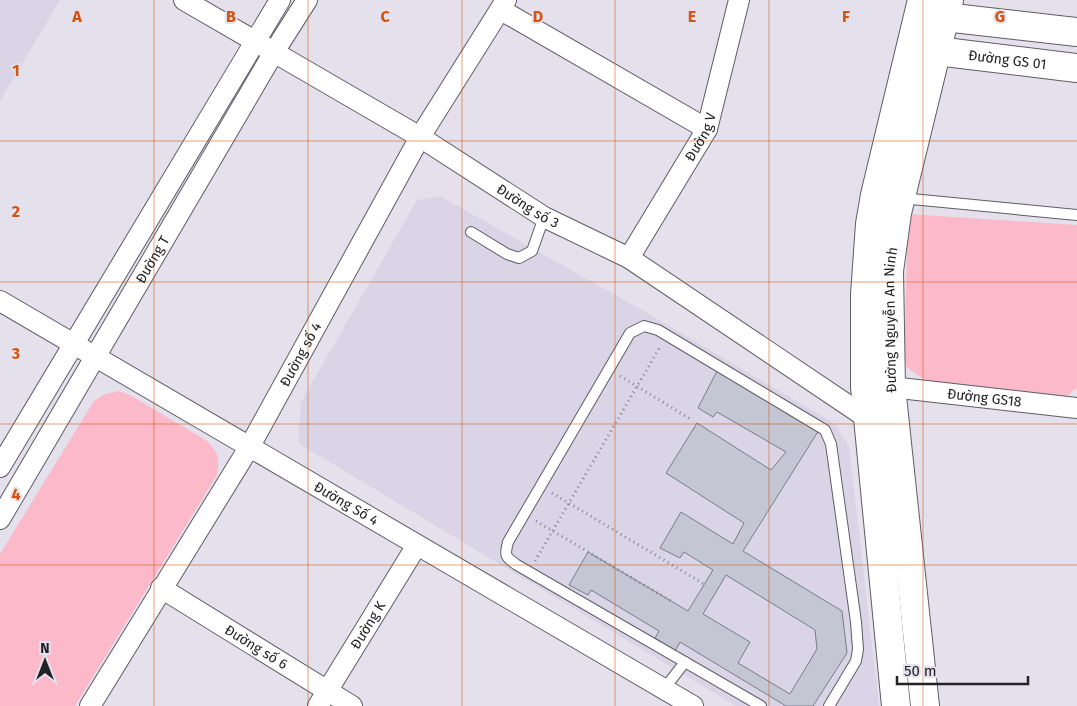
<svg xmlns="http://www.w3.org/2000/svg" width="1077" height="706" font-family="'Fira Sans',sans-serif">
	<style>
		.built { fill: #dad4e7 }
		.green { fill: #fcb9ca }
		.building { fill: #c4c7d3; stroke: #797d88; fill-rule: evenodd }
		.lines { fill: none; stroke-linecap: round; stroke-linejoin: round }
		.lane-casing { stroke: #5f5c66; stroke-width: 12 }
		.street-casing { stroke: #5f5c66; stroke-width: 22 }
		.secondary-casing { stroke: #5f5c66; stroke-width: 30 }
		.path { stroke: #87858d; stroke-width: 3; stroke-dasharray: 1 4; stroke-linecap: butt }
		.lane { stroke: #fff; stroke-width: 10 }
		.street { stroke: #fff; stroke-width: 20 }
		.secondary { stroke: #fff; stroke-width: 28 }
		.grid { fill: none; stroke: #d4540f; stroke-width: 1; stroke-opacity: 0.55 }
		.labels { text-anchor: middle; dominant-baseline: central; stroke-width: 4; stroke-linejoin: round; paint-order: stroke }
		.street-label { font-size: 14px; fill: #232226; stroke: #e4e0ec }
		.grid-label { font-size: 16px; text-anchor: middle; font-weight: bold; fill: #d4540f; stroke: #e4e0ec; stroke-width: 4; stroke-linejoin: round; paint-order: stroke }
	</style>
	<rect width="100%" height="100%" fill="#e4e0ec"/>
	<g class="built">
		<polygon points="0,0 60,0 0,101"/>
		<polygon points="440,196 649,314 835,424 849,446 879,706 736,706 298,443 301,402 417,200"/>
	</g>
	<g class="green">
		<polygon points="908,214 1077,225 1077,388 1061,400 930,384 904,365"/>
		<path d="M118,391L130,395L207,441C219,454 220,458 217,475L75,706H0V554L94,401L103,395Z"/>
	</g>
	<path class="building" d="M718,369L819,430L743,551L842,611L847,653L813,706H786L680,642L675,651L655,638L659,631L591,590L588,595L569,585L588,552L688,611L713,570L684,552L680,558L660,548L681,512L733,544L744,523L666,473L697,423L771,470L786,452L717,412L713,417L698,408ZM726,575L815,630L817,649L790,694L738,663L750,642L703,614Z"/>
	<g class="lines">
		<g class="lane-casing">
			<g id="lane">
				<polyline points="901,198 1077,215"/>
				<polyline points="471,232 507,254 519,258 532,251 544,217"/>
				<polyline points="664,689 685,662"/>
				<path d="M761,706L517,565C506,557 504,557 508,542L630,333L644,326L658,330L825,430L831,444L856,622L858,649L856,661L829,706"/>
			</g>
		</g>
		<g class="street-casing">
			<g id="street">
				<path id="s1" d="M184,0L420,137L544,217L629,258L867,418"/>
				<polyline points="501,10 707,129"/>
				<path id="s2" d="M629,258L707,129L739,0"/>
				<path id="s3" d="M0,301L693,706"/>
				<path id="s4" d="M891,387L1077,408"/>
				<polyline points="0,467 280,0"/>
				<path id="s5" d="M0,519L274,52L307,0"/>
				<path id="s6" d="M161,588L352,706"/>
				<path id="s7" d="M90,706L250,446L420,137L506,0"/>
				<path id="s8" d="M318,706L417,545"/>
			</g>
		</g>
		<g class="secondary-casing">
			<g id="secondary">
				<polyline points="927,15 1077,32"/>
				<path id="s9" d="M920,49L1077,68"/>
				<polyline points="896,706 865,387 865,295 870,224 875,195 922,0"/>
				<path id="s10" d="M925,706L891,387L889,271L897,213L949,0"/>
			</g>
		</g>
		<g class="path">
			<polyline points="620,376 692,420"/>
			<polyline points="552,493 704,584"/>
			<polyline points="536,521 671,601"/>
			<polyline points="535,561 660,347"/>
		</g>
		<use href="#lane" class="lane"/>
		<use href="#street" class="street"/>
		<use href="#secondary" class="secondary"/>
	</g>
	<path class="grid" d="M154,0V706M308,0V706M462,0V706M615,0V706M769,0V706M923,0V706M0,141H1077M0,282H1077M0,424H1077M0,565H1077"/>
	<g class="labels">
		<g class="street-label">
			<text stroke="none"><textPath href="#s9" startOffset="88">Đường GS 01</textPath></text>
			<text stroke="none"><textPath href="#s2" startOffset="141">Đường V</textPath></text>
			<text stroke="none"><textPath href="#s1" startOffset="401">Đường số 3</textPath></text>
			<text stroke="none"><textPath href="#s5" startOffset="301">Đường T</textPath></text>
			<text stroke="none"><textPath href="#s10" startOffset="388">Đường Nguyễn An Ninh</textPath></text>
			<text stroke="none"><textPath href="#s7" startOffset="410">Đường số 4</textPath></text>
			<text stroke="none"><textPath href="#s4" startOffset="94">Đường GS18</textPath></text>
			<text stroke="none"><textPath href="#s3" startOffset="401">Đường Số 4</textPath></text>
			<text stroke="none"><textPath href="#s8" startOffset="95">Đường K</textPath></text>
			<text stroke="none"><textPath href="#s6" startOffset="112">Đường số 6</textPath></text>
		</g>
	</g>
	<g class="grid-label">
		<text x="77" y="22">A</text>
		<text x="231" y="22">B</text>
		<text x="385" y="22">C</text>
		<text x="538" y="22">D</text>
		<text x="692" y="22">E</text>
		<text x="846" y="22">F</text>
		<text x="1000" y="22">G</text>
		<text x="16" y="76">1</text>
		<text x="16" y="217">2</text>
		<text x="16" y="359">3</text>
		<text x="16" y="500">4</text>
	</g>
	<g transform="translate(45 661)" stroke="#e4e0ec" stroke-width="4" paint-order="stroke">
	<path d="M0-4L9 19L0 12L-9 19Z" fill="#232226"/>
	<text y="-8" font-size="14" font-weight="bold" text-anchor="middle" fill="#232226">N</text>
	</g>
	<path d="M897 676v8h131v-8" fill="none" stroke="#232226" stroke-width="2.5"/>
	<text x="904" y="676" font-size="15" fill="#232226" stroke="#e4e0ec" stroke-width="4" paint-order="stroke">50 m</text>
</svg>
